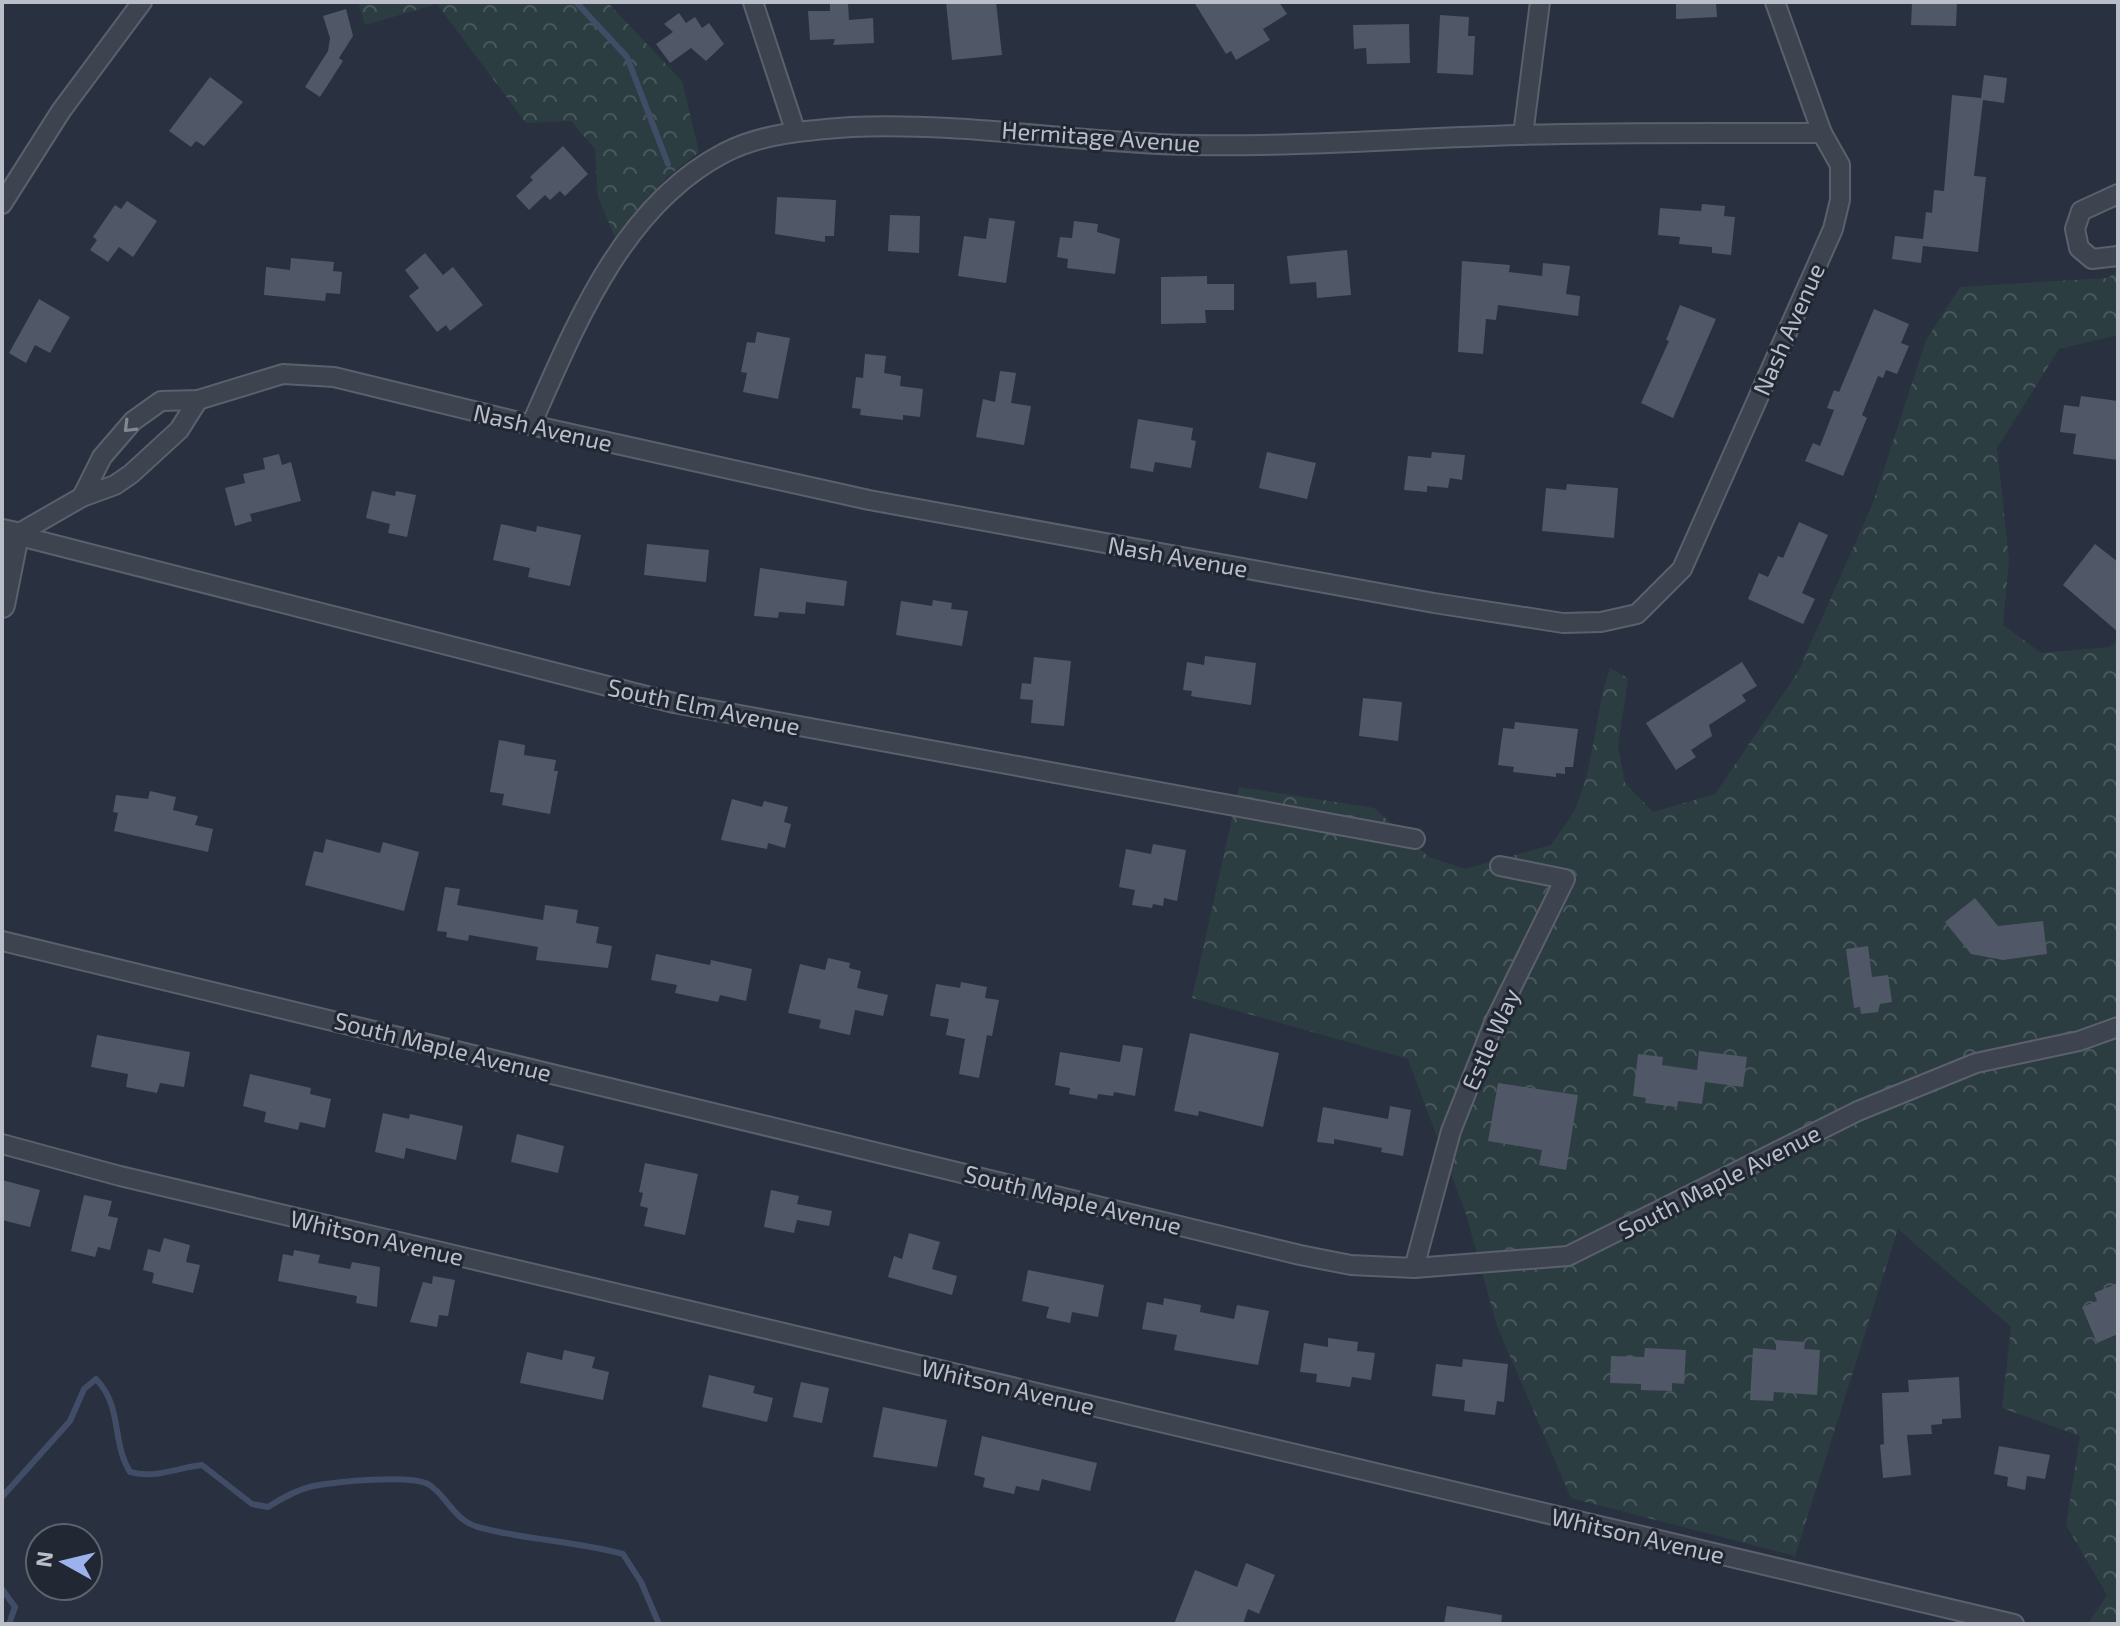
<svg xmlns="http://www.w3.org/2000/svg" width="2120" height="1626" font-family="'Exo 2',sans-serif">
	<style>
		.forest { fill: url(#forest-crowns) }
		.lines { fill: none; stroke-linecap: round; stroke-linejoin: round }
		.stream { stroke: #414c66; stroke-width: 6 }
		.building { fill: #505767 }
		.minor-casing { stroke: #5b606c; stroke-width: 22 }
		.tertiary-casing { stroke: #5b606c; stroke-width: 28 }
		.minor { stroke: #3d434f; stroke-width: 18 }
		.tertiary { stroke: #3d434f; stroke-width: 24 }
		.oneway { stroke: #828792 }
		.labels { text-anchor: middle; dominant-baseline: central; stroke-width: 6; stroke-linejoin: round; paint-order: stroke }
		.street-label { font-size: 24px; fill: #babec9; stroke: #222734 }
	</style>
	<defs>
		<pattern id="forest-crowns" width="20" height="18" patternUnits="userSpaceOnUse" patternTransform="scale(2)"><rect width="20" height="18" fill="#2c3d41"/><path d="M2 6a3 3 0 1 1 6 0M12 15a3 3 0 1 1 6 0" fill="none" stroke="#48575b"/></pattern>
	</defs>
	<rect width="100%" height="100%" fill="#29303f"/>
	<g class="forest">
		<polygon points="358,2 607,2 682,81 699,152 666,178 615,237 598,197 595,149 571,121 526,123 437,4 365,25"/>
		<path d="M2118,272V335L2059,349L1997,448L2009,560L2003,625L2041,653L2109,647L2118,640V1624H2088L2107,1595L2066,1525L2080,1436L2002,1408L2011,1327L1898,1229L1795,1556L1571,1498L1497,1326L1466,1214L1408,1059L1192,998L1239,787L1374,808L1429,857L1465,869L1551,845C1560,831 1573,817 1578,802C1595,759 1595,712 1610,668L1628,678L1618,746L1625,783L1653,812L1715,794L1798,672L1873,503L1926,340L1960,287L2107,278Z"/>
	</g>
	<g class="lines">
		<g class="stream">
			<polyline points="576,2 627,57 668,164"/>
			<path d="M2,1497L70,1421L84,1389L96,1379C123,1407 111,1441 130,1472C158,1479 174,1468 202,1465L252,1504L268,1507C282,1498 296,1490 313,1486C335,1482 409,1474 428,1484C446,1494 453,1520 478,1527C525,1540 575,1541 623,1554L641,1582L659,1624"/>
			<polyline points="2,1589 15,1607 9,1624"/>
		</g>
	</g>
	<g class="building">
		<polygon points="946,2 996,2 1002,55 952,60"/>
		<polygon points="1194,2 1279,2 1287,14 1263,29 1270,40 1236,60 1231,51 1226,54"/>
		<polygon points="1676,2 1716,2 1717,17 1676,19"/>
		<polygon points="1912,2 1957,2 1956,26 1911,25"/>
		<polygon points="848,3 849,20 873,18 874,43 833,45 835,39 810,40 808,11 830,11 830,4"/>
		<polygon points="346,9 353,36 339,58 343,61 320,97 305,87 328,51 330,38 323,16"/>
		<polygon points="679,13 686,23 695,17 702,28 709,23 724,44 706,61 691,48 670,63 656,44 673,32 664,24"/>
		<polygon points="1440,15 1469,17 1468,36 1475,36 1473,75 1437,73"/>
		<polygon points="1409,24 1410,63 1367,64 1366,48 1354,49 1353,25"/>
		<polygon points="1984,75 2007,78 2004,103 1983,100 1974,176 1986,177 1978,252 1923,246 1921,263 1892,259 1895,236 1923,239 1926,212 1932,213 1934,190 1944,191 1952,95 1981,98"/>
		<polygon points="210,77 243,102 204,146 196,141 191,147 169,131"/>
		<polygon points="563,146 588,174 565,196 560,191 550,200 545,195 529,210 516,196 533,180 530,177"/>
		<polygon points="777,197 836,200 834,236 825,236 825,242 775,234"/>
		<polygon points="127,201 157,221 133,257 119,247 108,262 90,250 97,240 93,237 115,205 121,209"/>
		<polygon points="1702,204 1725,206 1724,216 1735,217 1731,255 1712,253 1712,247 1679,244 1680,237 1658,235 1660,208 1701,211"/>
		<polygon points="890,215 920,216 919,253 888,251"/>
		<polygon points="989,218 1015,221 1006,283 958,276 964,236 986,239"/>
		<polygon points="1074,221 1098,224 1097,232 1120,239 1115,274 1067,268 1068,259 1057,257 1060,237 1072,238"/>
		<polygon points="1347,250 1351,295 1317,298 1316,282 1290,284 1287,256"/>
		<polygon points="425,253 443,275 453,267 483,305 450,331 446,325 437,332 409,296 419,288 405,270"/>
		<polygon points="291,258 334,262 333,271 342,272 340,294 326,293 325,301 264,295 266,267 290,270"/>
		<polygon points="1462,261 1510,265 1509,272 1542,276 1543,263 1570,266 1566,294 1580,296 1578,316 1498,305 1496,320 1486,319 1483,354 1458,352"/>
		<polygon points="1207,276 1207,284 1234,284 1234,310 1205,310 1206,323 1161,324 1161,277"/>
		<polygon points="39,299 70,317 50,353 35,345 26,363 9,353"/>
		<polygon points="1680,305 1716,319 1673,418 1641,403 1669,341 1666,340"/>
		<polygon points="1874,309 1909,324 1901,343 1909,346 1897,374 1886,370 1883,378 1878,376 1862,415 1867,418 1843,476 1805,461 1813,443 1820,446 1834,410 1827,408 1834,390 1839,392"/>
		<polygon points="757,332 790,338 778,399 743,392 747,373 741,372 747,342 755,343"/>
		<polygon points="865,354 886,356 884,373 901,376 900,386 923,389 920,417 903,415 903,420 860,415 861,409 852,408 856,377 863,378"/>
		<polygon points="1000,371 1016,373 1011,403 1031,406 1024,445 976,437 983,399 995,402"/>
		<polygon points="2081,396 2118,401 2118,460 2073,454 2076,434 2060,432 2064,405 2079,407"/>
		<polygon points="1138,419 1193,428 1191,440 1196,441 1191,468 1155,462 1153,472 1130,468"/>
		<polygon points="1267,452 1316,463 1307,499 1259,488"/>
		<polygon points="1432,452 1465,455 1462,480 1450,478 1448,488 1427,486 1427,492 1404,490 1408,456 1431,458"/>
		<polygon points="279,454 282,465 291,462 301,501 250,514 252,521 235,526 225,488 245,483 243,474 265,469 263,458"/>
		<polygon points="1567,484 1618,488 1614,538 1542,531 1546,488 1566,490"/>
		<polygon points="372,491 395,496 396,491 416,495 407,537 388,533 390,524 366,518"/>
		<polygon points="1799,522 1828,535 1802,593 1815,599 1803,624 1748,599 1759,573 1768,577 1778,556 1783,558"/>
		<polygon points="501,524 536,532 537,526 581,535 570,586 528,577 530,568 493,560"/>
		<polygon points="647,544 709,550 706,582 644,575"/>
		<polygon points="2095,544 2118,562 2118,632 2063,585"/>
		<polygon points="760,568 847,581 844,606 806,602 805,614 779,612 778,618 754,616"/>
		<polygon points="933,600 952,603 951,609 968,611 962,646 896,635 901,601 932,606"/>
		<polygon points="1205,656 1256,663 1251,705 1196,697 1191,696 1192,691 1183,690 1187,662 1204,665"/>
		<polygon points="1034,657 1071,661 1064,726 1031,723 1033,700 1020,699 1022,683 1031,684"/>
		<polygon points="1742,662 1757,686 1742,695 1746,701 1709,725 1712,736 1691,750 1696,757 1676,770 1646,723"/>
		<polygon points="1363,698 1402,702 1398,741 1359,736"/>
		<polygon points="1515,722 1578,729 1573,767 1565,767 1565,774 1556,773 1556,777 1513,772 1514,767 1498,765 1503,728 1514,729"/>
		<polygon points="499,740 525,745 524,755 556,760 554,771 558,771 550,814 502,805 504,794 490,792"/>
		<polygon points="150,791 176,797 173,810 198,816 195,825 213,829 208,852 114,831 118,813 113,812 116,795 148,799"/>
		<polygon points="732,799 762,807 764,801 788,807 784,822 791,824 785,848 768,843 767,849 721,840"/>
		<polygon points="326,839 380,853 383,842 419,852 404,911 305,885 314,851 323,853"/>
		<polygon points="1153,844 1186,850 1177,901 1164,898 1163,906 1153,904 1152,908 1132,905 1135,890 1119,887 1126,849 1151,854"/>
		<polygon points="445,887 460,889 457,905 543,920 545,905 578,910 576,923 599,927 596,943 612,946 608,968 536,960 538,947 469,935 468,941 446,937 447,932 437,931"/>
		<polygon points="1975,898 1998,926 2043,921 2047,954 2003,960 1971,954 1945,922"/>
		<polygon points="1868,946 1872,977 1888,975 1892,1002 1880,1004 1878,1012 1861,1014 1860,1007 1854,1008 1846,949"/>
		<polygon points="656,954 710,965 711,960 752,969 746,1001 720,995 718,1002 675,993 677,985 651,980"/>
		<polygon points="828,958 850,963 849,968 861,971 857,988 888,995 883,1016 855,1010 850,1035 819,1028 821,1020 788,1013 800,964 825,970"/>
		<polygon points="961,982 987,987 985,998 999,1000 992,1036 987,1035 979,1078 959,1074 965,1039 946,1035 949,1019 930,1016 936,984 960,988"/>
		<polygon points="1190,1033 1279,1053 1263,1127 1199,1111 1198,1116 1174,1111"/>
		<polygon points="97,1035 190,1052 184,1087 160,1083 157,1093 126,1087 128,1074 91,1067"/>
		<polygon points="1123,1045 1143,1048 1135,1096 1114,1092 1113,1096 1098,1094 1097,1099 1069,1094 1070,1088 1055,1085 1060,1052 1120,1062"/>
		<polygon points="1699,1051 1747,1057 1743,1087 1705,1082 1702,1104 1678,1101 1677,1107 1645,1103 1646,1098 1633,1096 1638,1054 1663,1057 1662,1065 1697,1070"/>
		<polygon points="250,1074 311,1088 310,1094 331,1099 325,1128 300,1122 298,1130 264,1122 266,1112 243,1106"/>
		<polygon points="1498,1083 1578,1095 1566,1170 1539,1165 1542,1150 1488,1141"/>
		<polygon points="1390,1106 1411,1110 1403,1156 1381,1152 1382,1148 1334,1139 1334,1144 1317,1142 1323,1107 1388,1119"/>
		<polygon points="383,1113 409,1119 410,1114 463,1126 456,1160 406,1148 404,1159 375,1152"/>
		<polygon points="517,1134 564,1146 558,1173 511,1162"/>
		<polygon points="645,1163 698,1174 685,1235 644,1226 648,1208 640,1206 643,1193 639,1192"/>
		<polygon points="2,1180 40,1190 30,1227 2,1220"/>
		<polygon points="771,1190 799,1196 797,1204 832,1211 829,1226 797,1220 794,1233 764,1227"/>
		<polygon points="84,1195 112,1201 108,1216 118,1218 110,1250 98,1247 95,1257 71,1251"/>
		<polygon points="909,1233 940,1242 932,1269 957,1276 952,1295 888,1277 894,1256 902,1259"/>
		<polygon points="164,1238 190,1245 186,1262 200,1265 193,1293 152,1283 154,1273 143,1270 148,1249 160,1252"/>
		<polygon points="294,1250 320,1255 318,1263 350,1269 352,1262 380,1267 377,1307 356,1303 357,1296 278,1281 283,1254 293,1256"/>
		<polygon points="1028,1270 1104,1285 1098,1317 1072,1312 1070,1323 1046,1318 1049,1307 1022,1301"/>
		<polygon points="433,1276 455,1280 448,1316 439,1315 437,1327 410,1322 423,1282 432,1284"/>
		<polygon points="2118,1283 2118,1334 2097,1343 2082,1307 2097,1301 2094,1293"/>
		<polygon points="1164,1298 1201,1305 1200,1312 1234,1319 1237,1305 1269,1311 1258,1365 1174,1350 1177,1335 1142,1329 1147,1302 1163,1305"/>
		<polygon points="1328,1338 1358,1342 1357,1351 1375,1353 1371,1380 1352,1377 1350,1387 1316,1382 1317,1374 1300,1372 1304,1343 1328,1347"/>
		<polygon points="1776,1340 1805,1342 1804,1349 1820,1350 1817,1395 1774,1392 1773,1401 1750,1400 1753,1348 1776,1350"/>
		<polygon points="1645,1348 1686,1350 1684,1384 1672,1383 1672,1391 1641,1390 1641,1384 1610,1383 1611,1356 1644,1357"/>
		<polygon points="564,1350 595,1357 592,1368 609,1372 603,1400 520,1383 527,1352 562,1360"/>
		<polygon points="1463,1359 1508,1364 1504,1402 1497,1401 1495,1415 1464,1411 1465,1400 1432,1396 1436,1364 1462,1367"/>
		<polygon points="709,1375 755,1386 753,1393 773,1398 767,1422 702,1407"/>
		<polygon points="1959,1377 1961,1418 1942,1419 1942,1424 1931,1425 1932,1434 1907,1435 1911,1475 1883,1478 1880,1445 1884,1444 1882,1393 1909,1392 1908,1380"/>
		<polygon points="801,1382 829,1388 822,1423 793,1417"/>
		<polygon points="883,1407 947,1420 937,1467 873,1457"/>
		<polygon points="982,1436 1097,1463 1090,1491 1042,1479 1039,1491 1016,1486 1014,1494 983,1487 985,1478 974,1475"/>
		<polygon points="1999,1446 2050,1455 2045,1479 2027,1476 2025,1490 2007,1486 2008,1477 1994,1474"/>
		<polygon points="1246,1563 1275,1575 1259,1614 1248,1609 1243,1624 1174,1624 1195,1570 1237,1587"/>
		<polygon points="1447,1606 1502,1615 1501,1624 1444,1624"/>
	</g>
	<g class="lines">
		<g class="minor-casing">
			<g id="minor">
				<polyline points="753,2 795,130"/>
				<polyline points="1523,135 1540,2"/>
				<polyline points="2118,194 2081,211 2075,229 2079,248 2092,259 2118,256"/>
				<polyline points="2,204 61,111 142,2"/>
				<path d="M531,425C575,326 622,206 724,153C762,133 809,130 851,127C965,122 1077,143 1191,145C1300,147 1409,138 1518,135C1619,132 1721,133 1822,133"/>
				<polyline points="82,497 102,457 133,421 161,401 198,400 283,374 334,377 531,425 869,500 1434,603 1563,623 1601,622 1637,614 1682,569 1833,229 1840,200 1840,165 1822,133 1775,2"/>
				<polyline points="16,535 674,703 1415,839"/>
				<polyline points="16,535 82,497 115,485 131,474 179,430 198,400"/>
				<polyline points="2,941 1300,1255 1351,1265 1414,1268 1568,1256 1858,1111 1976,1063 2079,1041 2118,1027"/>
				<polyline points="2,1144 120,1176 2014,1624"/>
				<polyline points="1414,1268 1451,1131 1494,1023 1565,879 1500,866"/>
			</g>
		</g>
		<g class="tertiary-casing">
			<polyline id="tertiary" points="2,532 16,535 2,605"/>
		</g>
		<use href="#minor" class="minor"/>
		<use href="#tertiary" class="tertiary"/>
	</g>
	<defs><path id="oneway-chevron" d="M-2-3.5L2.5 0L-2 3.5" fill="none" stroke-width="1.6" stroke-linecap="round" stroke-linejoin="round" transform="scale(2)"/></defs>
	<use class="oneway" href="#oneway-chevron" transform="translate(129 427) rotate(135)"/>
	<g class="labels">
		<g class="street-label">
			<text transform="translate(1101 136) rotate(4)">Hermitage Avenue</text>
			<text transform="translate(1788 329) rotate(-66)">Nash Avenue</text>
			<text transform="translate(543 427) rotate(13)">Nash Avenue</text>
			<text transform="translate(1178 556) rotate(10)">Nash Avenue</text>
			<text transform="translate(704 706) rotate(12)">South Elm Avenue</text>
			<text transform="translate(1490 1039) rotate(-66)">Estle Way</text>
			<text transform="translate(443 1046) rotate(14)">South Maple Avenue</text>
			<text transform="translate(1719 1181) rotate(-27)">South Maple Avenue</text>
			<text transform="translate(1073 1199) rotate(14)">South Maple Avenue</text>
			<text transform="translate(377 1237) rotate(13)">Whitson Avenue</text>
			<text transform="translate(1008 1386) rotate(13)">Whitson Avenue</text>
			<text transform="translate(1638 1535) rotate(13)">Whitson Avenue</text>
		</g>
	</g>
	<rect width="2120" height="1626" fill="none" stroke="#babec9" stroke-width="8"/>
	<g transform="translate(64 1562) rotate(278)"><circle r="38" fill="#222734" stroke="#5f6370" stroke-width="2"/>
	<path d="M0-6L14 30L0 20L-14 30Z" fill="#9bb2ed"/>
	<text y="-12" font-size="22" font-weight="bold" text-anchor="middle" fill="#babec9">N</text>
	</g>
</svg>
